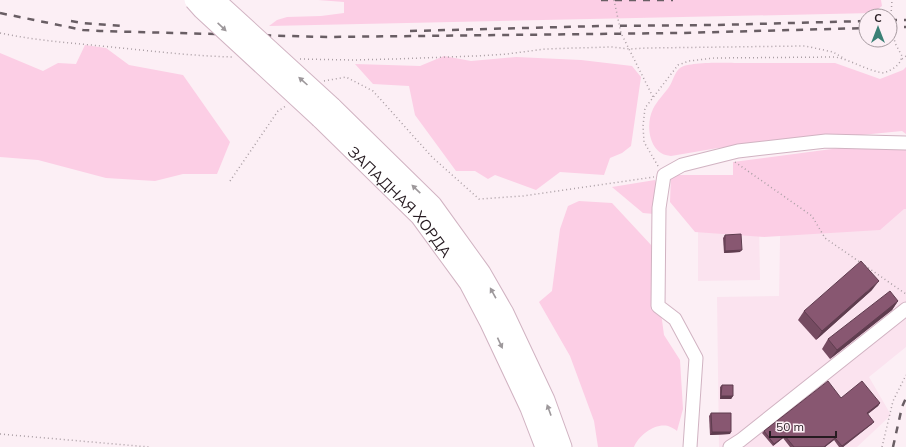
<svg xmlns="http://www.w3.org/2000/svg" width="906" height="447" font-family="Mulish,sans-serif">
	<style>
		.built { fill: #fbe3ef }
		.green { fill: #fccee5 }
		.lines { fill: none; stroke-linecap: round; stroke-linejoin: round }
		.minor-casing { stroke: #d1b3c2; stroke-width: 15 }
		.highway-casing { stroke: #d1b3c2; stroke-width: 21 }
		.path { stroke: #aa9ea4; stroke-width: 1.5; stroke-dasharray: 1 3; stroke-linecap: butt }
		.minor { stroke: #fff; stroke-width: 13 }
		.highway { stroke: #fff; stroke-width: 19 }
		.rail { stroke: #695e64; stroke-width: 2.5; stroke-dasharray: 7 7; stroke-linecap: butt }
		.highway-bridge-casing { stroke: #d1b3c2; stroke-width: 21; stroke-linecap: butt }
		.highway-bridge { stroke: #fff; stroke-width: 19 }
		.wall { fill: #754b61 }
		.shaded-wall { fill: #5f3d4f }
		.building { fill: #885771; stroke: #5f3d4f }
		.oneway { fill: #9d989b }
		.labels { text-anchor: middle; dominant-baseline: central; stroke-width: 4; stroke-linejoin: round; paint-order: stroke }
		.street-label { font-size: 15px; fill: #261b21; stroke: #fceff5 }
	</style>
	<rect width="100%" height="100%" fill="#fceff5"/>
	<g class="built">
		<polygon points="906,179 906,347 869,377 891,415 857,447 719,447 717,297 779,296 781,187"/>
		<polygon points="759,221 760,280 698,281 698,222"/>
	</g>
	<g class="green">
		<polygon points="318,0 881,0 882,6 873,13 269,26 277,20 287,17 321,16 344,13 344,2"/>
		<polygon points="85,45 106,48 129,65 183,75 230,142 217,174 183,174 155,181 106,178 38,160 0,157 0,53 43,71 58,63 76,64"/>
		<polygon points="444,56 471,61 516,57 581,60 632,66 641,77 631,146 622,153 610,158 604,175 560,172 536,190 495,175 488,179 475,171 456,171 415,115 409,86 373,84 355,64 420,66"/>
		<path d="M744,63H835L880,79L903,70L906,67V134L902,131L790,142L718,148L671,156C649,155 645,125 653,109C657,101 664,94 669,87C673,81 674,73 680,68C689,61 731,63 744,63Z"/>
		<polygon points="862,145 906,149 906,209 904,209 880,230 764,237 695,232 670,202 671,175 733,175 733,162"/>
		<polygon points="655,180 659,195 654,214 643,213 612,187"/>
		<path d="M579,201L612,203L652,246L664,335L680,360L683,409L677,431C675,429 671,427 668,426C655,423 639,435 634,447H598L594,421L570,356L539,302L552,291L560,229L568,206Z"/>
	</g>
	<g class="lines">
		<g class="minor-casing">
			<g id="minor">
				<polyline points="690,447 696,358 675,319 658,306 659,208 664,175 682,165 738,151 826,141 906,143"/>
				<polyline points="730,447 741,440 906,309"/>
			</g>
		</g>
		<g class="highway-casing">
			<g id="highway">
				<polyline points="332,107 432,205 481,273 504,313 545,400 562,447"/>
				<path id="s1" d="M320,118L420,216L469,283L489,321L530,408L545,447"/>
			</g>
		</g>
		<g class="path">
			<polyline points="614,0 621,33 653,97"/>
			<polyline points="891,15 892,0"/>
			<path d="M0,33C38,41 73,43 111,47C152,51 192,56 233,57"/>
			<polyline points="300,59 352,60 394,59 475,56 507,54 545,49 575,48 612,47 630,49 646,48 805,46 833,52 845,59"/>
			<polyline points="902,59 906,56"/>
			<polyline points="324,81 346,77 373,91 432,157 479,199 523,196 654,177"/>
			<polyline points="735,162 812,216 825,238 906,294"/>
			<path d="M658,166L644,142L643,126L645,108L678,65L689,61L714,58L835,57C852,60 867,71 884,73C893,69 900,66 902,56L895,43L893,32"/>
			<polyline points="230,181 278,111 286,106"/>
			<polyline points="0,434 149,447"/>
			<polyline points="882,447 893,401 906,375"/>
		</g>
		<use href="#minor" class="minor"/>
		<use href="#highway" class="highway"/>
		<g class="rail">
			<polyline points="601,0 673,0"/>
			<polyline points="0,13 83,30 100,31 327,37 681,33 866,28"/>
			<polyline points="890,20 906,20"/>
			<polyline points="71,21 83,23 122,26"/>
			<polyline points="890,27 906,27"/>
			<polyline points="410,31 601,26 716,25 866,21"/>
			<polyline points="893,447 902,407 906,398"/>
		</g>
		<g class="highway-bridge-casing">
			<g id="highway-bridge">
				<polyline points="194,0 202,9 320,118"/>
				<polyline points="215,0 332,107"/>
			</g>
		</g>
		<use href="#highway-bridge" class="highway-bridge"/>
	</g>
	<g class="wall">
		<polygon points="725,235 740,252 724,253 723,238"/>
		<polygon points="872,290 816,340 798,320 804,311"/>
		<polygon points="898,301 892,310 830,359 822,349 828,339"/>
		<polygon points="722,385 733,396 731,399 720,399 720,387"/>
		<polygon points="841,398 880,403 878,406 868,414 872,424 843,447 839,447 834,440 825,447 790,447 783,438 773,446 762,433 764,431"/>
		<polygon points="711,413 730,434 710,435 709,416"/>
	</g>
	<g class="shaded-wall">
		<polygon points="742,250 740,252 724,253 725,251"/>
		<polygon points="879,281 872,290 816,340 822,331"/>
		<polygon points="898,301 892,310 830,359 837,350"/>
		<polygon points="721,396 733,396 731,399 720,399"/>
		<polygon points="880,403 878,406 865,416 867,413"/>
		<polygon points="874,422 872,424 843,447 842,447"/>
		<polygon points="712,432 731,432 730,434 710,435"/>
		<polygon points="785,436 783,438 773,446 774,444"/>
		<polygon points="835,438 834,440 825,447 824,447"/>
	</g>
	<g class="building">
		<polygon points="741,234 742,250 725,251 725,235"/>
		<polygon points="861,261 879,281 822,331 804,311"/>
		<polygon points="890,291 898,301 837,350 828,339"/>
		<polygon points="828,381 841,398 862,381 880,403 867,413 874,422 842,446 835,438 824,447 794,447 785,436 774,444 764,431"/>
		<polygon points="722,385 733,385 733,396 721,396"/>
		<polygon points="711,413 731,413 731,432 712,432"/>
	</g>
	<defs><path id="oneway-solid" d="M-6-.8H1V-3.2L6.5 0L1 3.2V.8H-6Z"/></defs>
	<g class="oneway">
		<use href="#oneway-solid" transform="translate(222 27) rotate(43)"/>
		<use href="#oneway-solid" transform="translate(303 81) rotate(-138)"/>
		<use href="#oneway-solid" transform="translate(416 189) rotate(-136)"/>
		<use href="#oneway-solid" transform="translate(493 293) rotate(-119)"/>
		<use href="#oneway-solid" transform="translate(500 343) rotate(65)"/>
		<use href="#oneway-solid" transform="translate(549 410) rotate(-110)"/>
	</g>
	<g class="labels">
		<g class="street-label">
			<text stroke="none"><textPath href="#s1" startOffset="116">ЗАПАДНАЯ ХОРДА</textPath></text>
		</g>
	</g>
	<g transform="translate(878 28)"><circle r="19" fill="#fceff5" stroke="#a69aa0"/>
	<path d="M0-3L7 15L0 10L-7 15Z" fill="#3b8076"/>
	<text y="-6" font-size="11" font-weight="bold" text-anchor="middle" fill="#261b21">С</text>
	</g>
	<path d="M770 431v6h66v-6" fill="none" stroke="#261b21" stroke-width="2"/>
	<text x="776" y="431" font-size="12" fill="#261b21" stroke="#fceff5" stroke-width="3" paint-order="stroke">50 m</text>
</svg>
